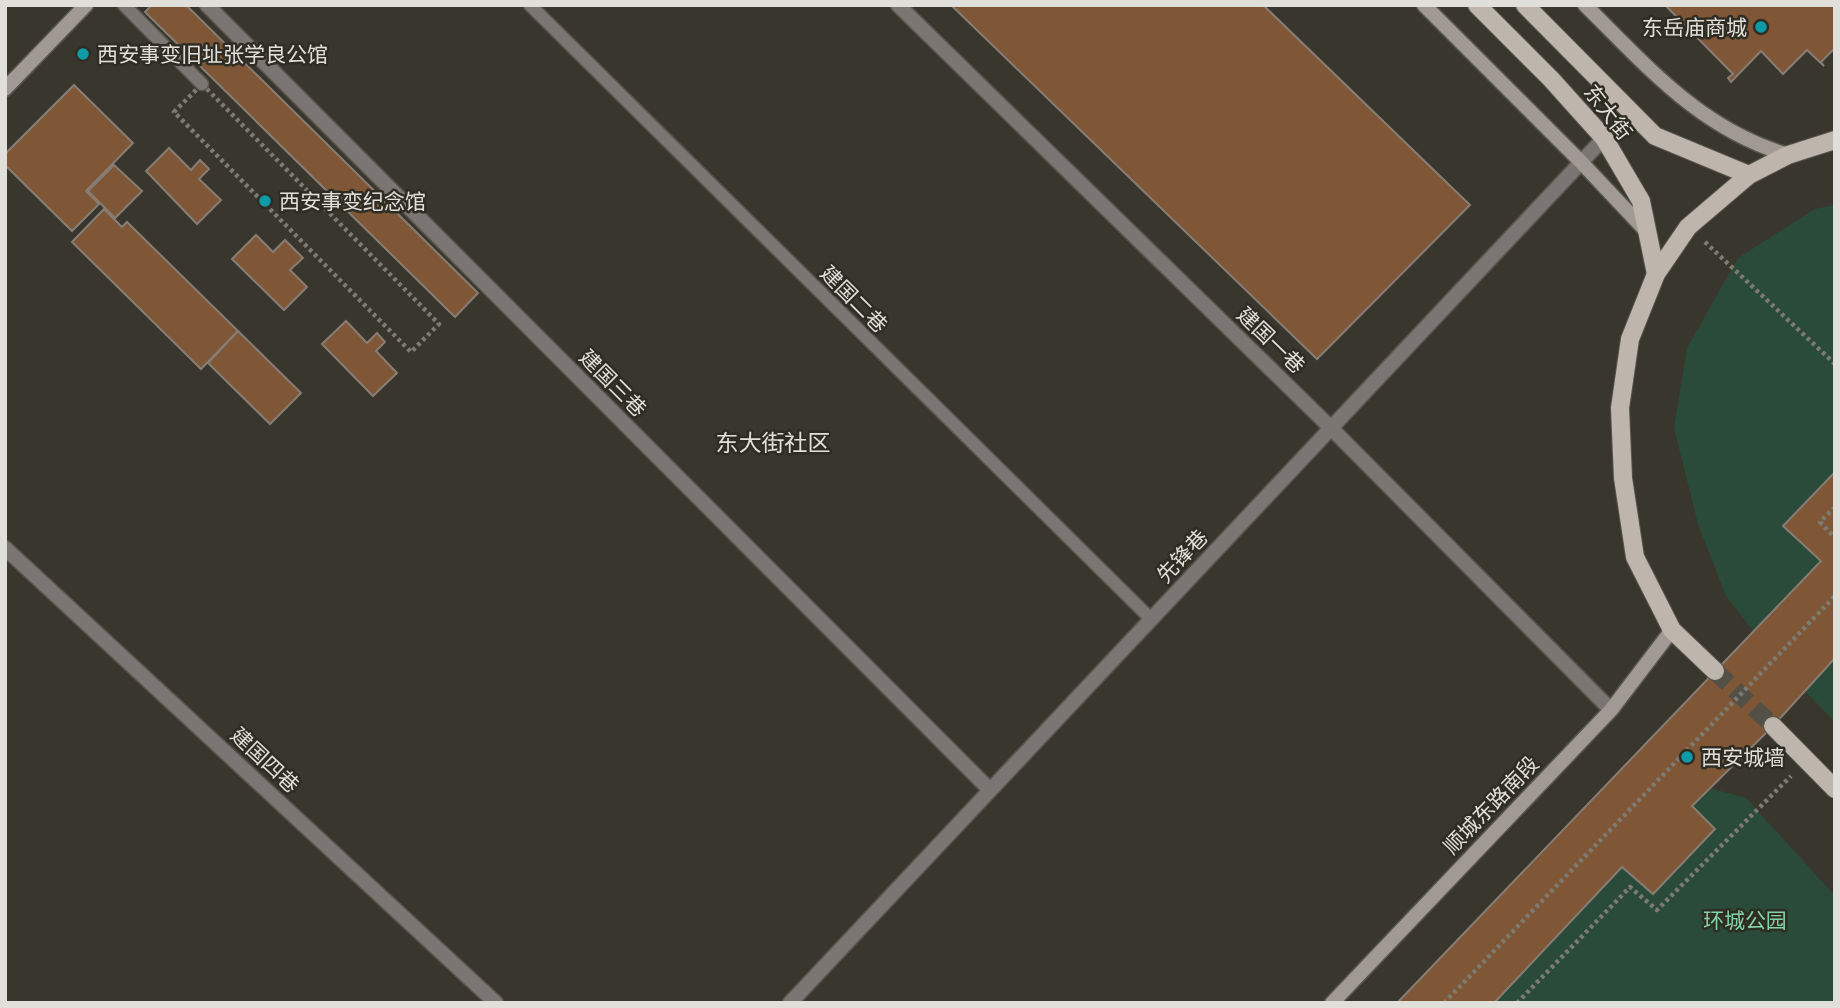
<svg xmlns="http://www.w3.org/2000/svg" width="1840" height="1008" font-family="Rubik,'Noto Sans SC',sans-serif">
	<style>
		.green { fill: #2a4b3a }
		.building { fill: #7f5736; stroke: #877d75; stroke-width: 2 }
		.lines { fill: none; stroke-linecap: round; stroke-linejoin: round }
		.primary-tunnel { stroke: #525047; stroke-width: 18; stroke-dasharray: 18 9; stroke-linecap: butt }
		.lane-casing { stroke: #57554c; stroke-width: 15 }
		.street-casing { stroke: #57554c; stroke-width: 17 }
		.secondary-casing { stroke: #57554c; stroke-width: 17 }
		.primary-casing { stroke: #57554c; stroke-width: 20 }
		.path { stroke: #7d7b72; stroke-width: 4.5; stroke-dasharray: 3.5 3.5; stroke-linecap: butt }
		.lane { stroke: #7b7673; stroke-width: 12 }
		.street { stroke: #7b7673; stroke-width: 14 }
		.secondary { stroke: #a19a94; stroke-width: 14 }
		.primary { stroke: #beb5ad; stroke-width: 18 }
		.culture-dot { fill: #0f9aa8; stroke: #2f2d23; stroke-width: 2.5 }
		.labels { text-anchor: middle; dominant-baseline: central; stroke-width: 5; stroke-linejoin: round; paint-order: stroke }
		.poi-label { font-size: 21px; fill: #e1dfd9; stroke: #2f2d23; text-anchor: start }
		.street-label { font-size: 21px; fill: #e1dfd9; stroke: #2f2d23 }
		.park-label { font-size: 21px; fill: #82d3a8; stroke: #2f2d23 }
		.neighbourhood-label { font-size: 23px; fill: #e1dfd9; stroke: #2f2d23 }
	</style>
	<rect width="100%" height="100%" fill="#39372d"/>
	<g class="green">
		<polygon points="1835,205 1835,472 1783,526 1821,561 1754,632 1726,596 1698,524 1674,428 1687,348 1738,258 1815,209"/>
		<polygon points="1835,658 1835,722 1804,690"/>
		<polygon points="1709,788 1746,798 1835,896 1835,1003 1494,1003 1622,867 1653,894 1715,829 1692,806"/>
	</g>
	<g class="building">
		<polygon points="152,5 186,5 478,293 455,317 145,12"/>
		<polygon points="951,5 1263,5 1470,205 1317,359"/>
		<polygon points="1665,5 1835,5 1835,48 1821,62 1824,66 1807,50 1783,74 1761,51 1731,82 1728,78 1733,74"/>
		<polygon points="74,85 133,143 86,191 99,204 72,231 5,165 5,154"/>
		<polygon points="169,148 191,170 200,160 209,169 199,179 221,200 197,224 146,171"/>
		<polygon points="114,165 142,191 115,218 88,191"/>
		<polygon points="104,209 122,227 127,222 238,331 201,369 72,242"/>
		<polygon points="256,235 273,252 285,240 303,258 290,270 307,287 284,310 232,259"/>
		<polygon points="346,321 367,343 377,333 385,342 376,351 397,373 373,396 322,344"/>
		<polygon points="238,331 301,393 270,424 208,363"/>
		<polygon points="1835,472 1835,658 1773,726 1692,806 1715,829 1653,894 1622,867 1494,1003 1397,1003 1821,561 1783,526"/>
	</g>
	<g class="lines">
		<polyline class="primary-tunnel" points="1715,671 1773,726"/>
		<g class="lane-casing">
			<g id="lane">
				<polyline points="124,5 202,84"/>
				<polyline points="530,5 1151,619"/>
			</g>
		</g>
		<g class="street-casing">
			<g id="street">
				<polyline points="207,5 990,790"/>
				<polyline points="898,5 1331,428 1611,710"/>
				<polyline points="5,548 496,1003"/>
				<polyline points="790,1003 1604,138"/>
			</g>
		</g>
		<g class="secondary-casing">
			<g id="secondary">
				<polyline points="1424,5 1581,162 1647,232"/>
				<path d="M1585,5C1648,67 1700,129 1788,155"/>
				<polyline points="5,89 86,5"/>
				<polyline points="1332,1003 1611,710 1672,630"/>
			</g>
		</g>
		<g class="primary-casing">
			<g id="primary">
				<polyline points="1477,5 1551,79 1604,138 1641,201 1656,274"/>
				<polyline points="1525,5 1655,136 1749,175"/>
				<polyline points="1715,671 1672,630 1635,557 1623,478 1620,408 1630,339 1656,274 1688,227 1749,175 1788,155 1835,140"/>
				<polyline points="1773,726 1835,789"/>
			</g>
		</g>
		<g class="path">
			<polygon points="202,84 439,324 411,352 174,112"/>
			<polyline points="1705,242 1835,364"/>
			<polyline points="1835,507 1820,522 1835,538"/>
			<polyline points="1444,1003 1835,596"/>
			<polyline points="1517,1003 1630,887 1657,910 1791,776"/>
		</g>
		<use href="#lane" class="lane"/>
		<use href="#street" class="street"/>
		<use href="#secondary" class="secondary"/>
		<use href="#primary" class="primary"/>
	</g>
	<g class="culture-dot">
		<circle cx="1761" cy="27" r="7"/>
		<circle cx="83" cy="54" r="7"/>
		<circle cx="265" cy="201" r="7"/>
		<circle cx="1687" cy="757" r="7"/>
	</g>
	<g class="labels">
		<g class="poi-label">
			<text x="1747" y="27" text-anchor="end">东岳庙商城</text>
			<text x="97" y="54">西安事变旧址张学良公馆</text>
			<text x="279" y="201">西安事变纪念馆</text>
			<text x="1701" y="757">西安城墙</text>
		</g>
		<g class="street-label">
			<text transform="translate(1608 112) rotate(52)">东大街</text>
			<text transform="translate(854 299) rotate(45)">建国二巷</text>
			<text transform="translate(1271 340) rotate(44)">建国一巷</text>
			<text transform="translate(613 383) rotate(45)">建国三巷</text>
			<text transform="translate(1182 556) rotate(-47)">先锋巷</text>
			<text transform="translate(265 760) rotate(43)">建国四巷</text>
			<text transform="translate(1491 805) rotate(-46)">顺城东路南段</text>
		</g>
		<g class="park-label">
			<text x="1745" y="920">环城公园</text>
		</g>
		<g class="neighbourhood-label">
			<text x="773" y="443">东大街社区</text>
		</g>
	</g>
	<rect width="1840" height="1008" fill="none" stroke="#e1dfd9" stroke-width="14"/>
</svg>
